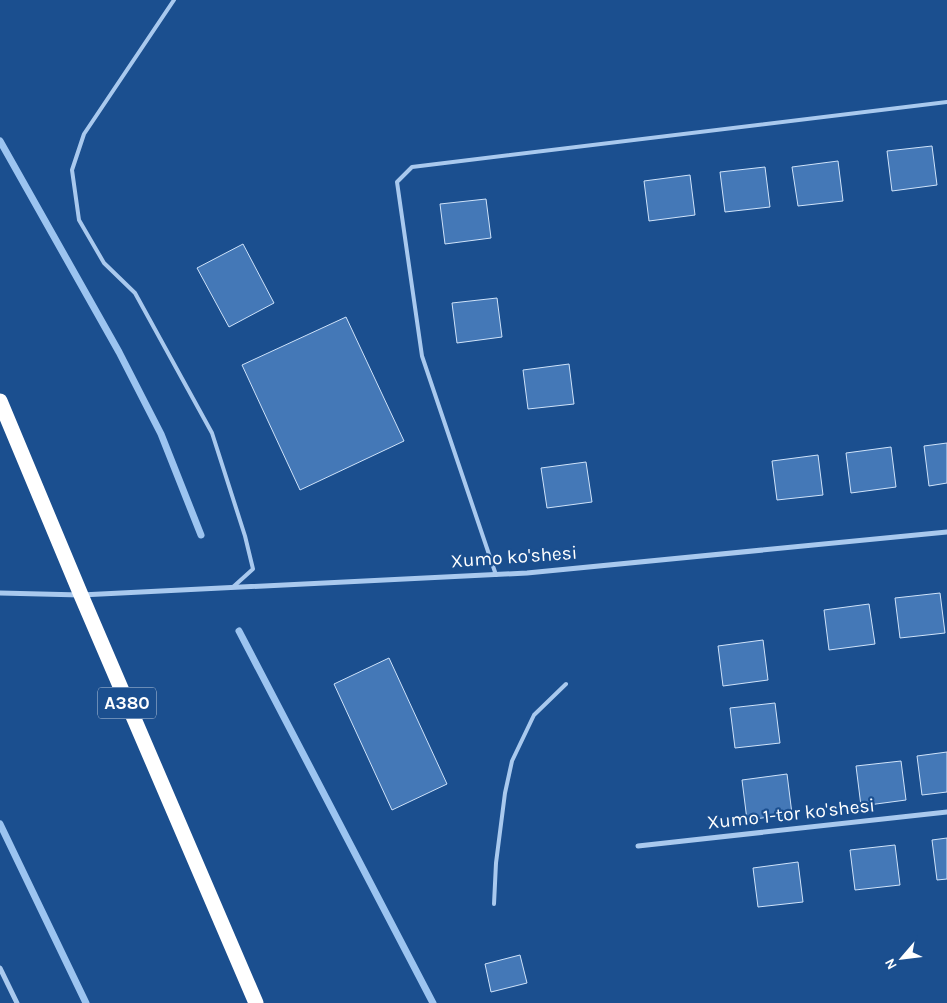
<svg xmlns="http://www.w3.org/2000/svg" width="947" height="1003" font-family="Karla,sans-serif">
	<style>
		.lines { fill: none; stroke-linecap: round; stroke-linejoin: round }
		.stream { stroke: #9cc4f0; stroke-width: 7 }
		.building { fill: #4478b7; stroke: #cfe3fa }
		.lane { stroke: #a9c9ee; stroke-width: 4 }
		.street { stroke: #a9c9ee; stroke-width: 5 }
		.highway { stroke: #fff; stroke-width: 15 }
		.labels { text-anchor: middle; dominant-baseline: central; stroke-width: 4.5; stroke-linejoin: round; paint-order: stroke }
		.shield { fill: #1b4f8f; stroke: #bbcadd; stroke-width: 1 }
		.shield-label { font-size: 18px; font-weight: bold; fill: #fff }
		.street-label { font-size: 19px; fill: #fff; stroke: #1b4f8f }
	</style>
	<rect width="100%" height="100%" fill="#1b4f8f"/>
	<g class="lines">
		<g class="stream">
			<polyline points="0,141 119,352 161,434 201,535"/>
			<polyline points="239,631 433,1003"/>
			<polyline points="0,824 86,1003"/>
		</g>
	</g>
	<g class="building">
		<polygon points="932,146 937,185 892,191 887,151"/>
		<polygon points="838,161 843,201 798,206 792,167"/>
		<polygon points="765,167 770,207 725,212 720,172"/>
		<polygon points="690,175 695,215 649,221 644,181"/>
		<polygon points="486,199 491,238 445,244 440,204"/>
		<polygon points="243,244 274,303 229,327 197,268"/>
		<polygon points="497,298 502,337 457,343 452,303"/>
		<polygon points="346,317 404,441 300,490 242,365"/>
		<polygon points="569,364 574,404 528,409 523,370"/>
		<polygon points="947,443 947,483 929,486 924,446"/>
		<polygon points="891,447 896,487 851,493 846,453"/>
		<polygon points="818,455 823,495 777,500 772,461"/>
		<polygon points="586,462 592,502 547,508 541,468"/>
		<polygon points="940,593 945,633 900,638 895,598"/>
		<polygon points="869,604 875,644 829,650 824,610"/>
		<polygon points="763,640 768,680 723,686 718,646"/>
		<polygon points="389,658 447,784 392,810 334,684"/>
		<polygon points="775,703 780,743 735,748 730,708"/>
		<polygon points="947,752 947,792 922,795 917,756"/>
		<polygon points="901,761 906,800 861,806 856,766"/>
		<polygon points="787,774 792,814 747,820 742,780"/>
		<polygon points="947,838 947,879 937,880 932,840"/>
		<polygon points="895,845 900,885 855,890 850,850"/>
		<polygon points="798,862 803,902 758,907 753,868"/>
		<polygon points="520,955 527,983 491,992 485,964"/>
	</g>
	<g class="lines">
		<g class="lane">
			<polyline points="174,0 84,134 72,170 79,220 104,263 135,293 212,433 245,536 253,569 233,587"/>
			<polyline points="496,575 422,356 397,182 412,167 947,102"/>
			<polyline points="494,904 496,863 505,793 512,761 534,715 566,684"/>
		</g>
		<g class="street">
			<polyline points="0,593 81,595 527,573 947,532"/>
			<polyline points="638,846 947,812"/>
			<polyline points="0,968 17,1003"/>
		</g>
		<polyline class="highway" points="0,401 81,595 256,1003"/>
	</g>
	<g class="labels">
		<rect class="shield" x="98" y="687.5" width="58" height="31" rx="4"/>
		<g class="shield-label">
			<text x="127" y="703">A380</text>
		</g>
		<g class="street-label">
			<text transform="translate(514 557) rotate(-4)">Xumo ko'shesi</text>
			<text transform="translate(791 814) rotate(-6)">Xumo 1-tor ko'shesi</text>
		</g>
	</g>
	<g transform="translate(902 958) rotate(242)" stroke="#1b4f8f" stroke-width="4" paint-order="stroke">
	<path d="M0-4L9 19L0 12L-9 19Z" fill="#ffffff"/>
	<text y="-8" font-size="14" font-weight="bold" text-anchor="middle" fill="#ffffff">N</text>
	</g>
</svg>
